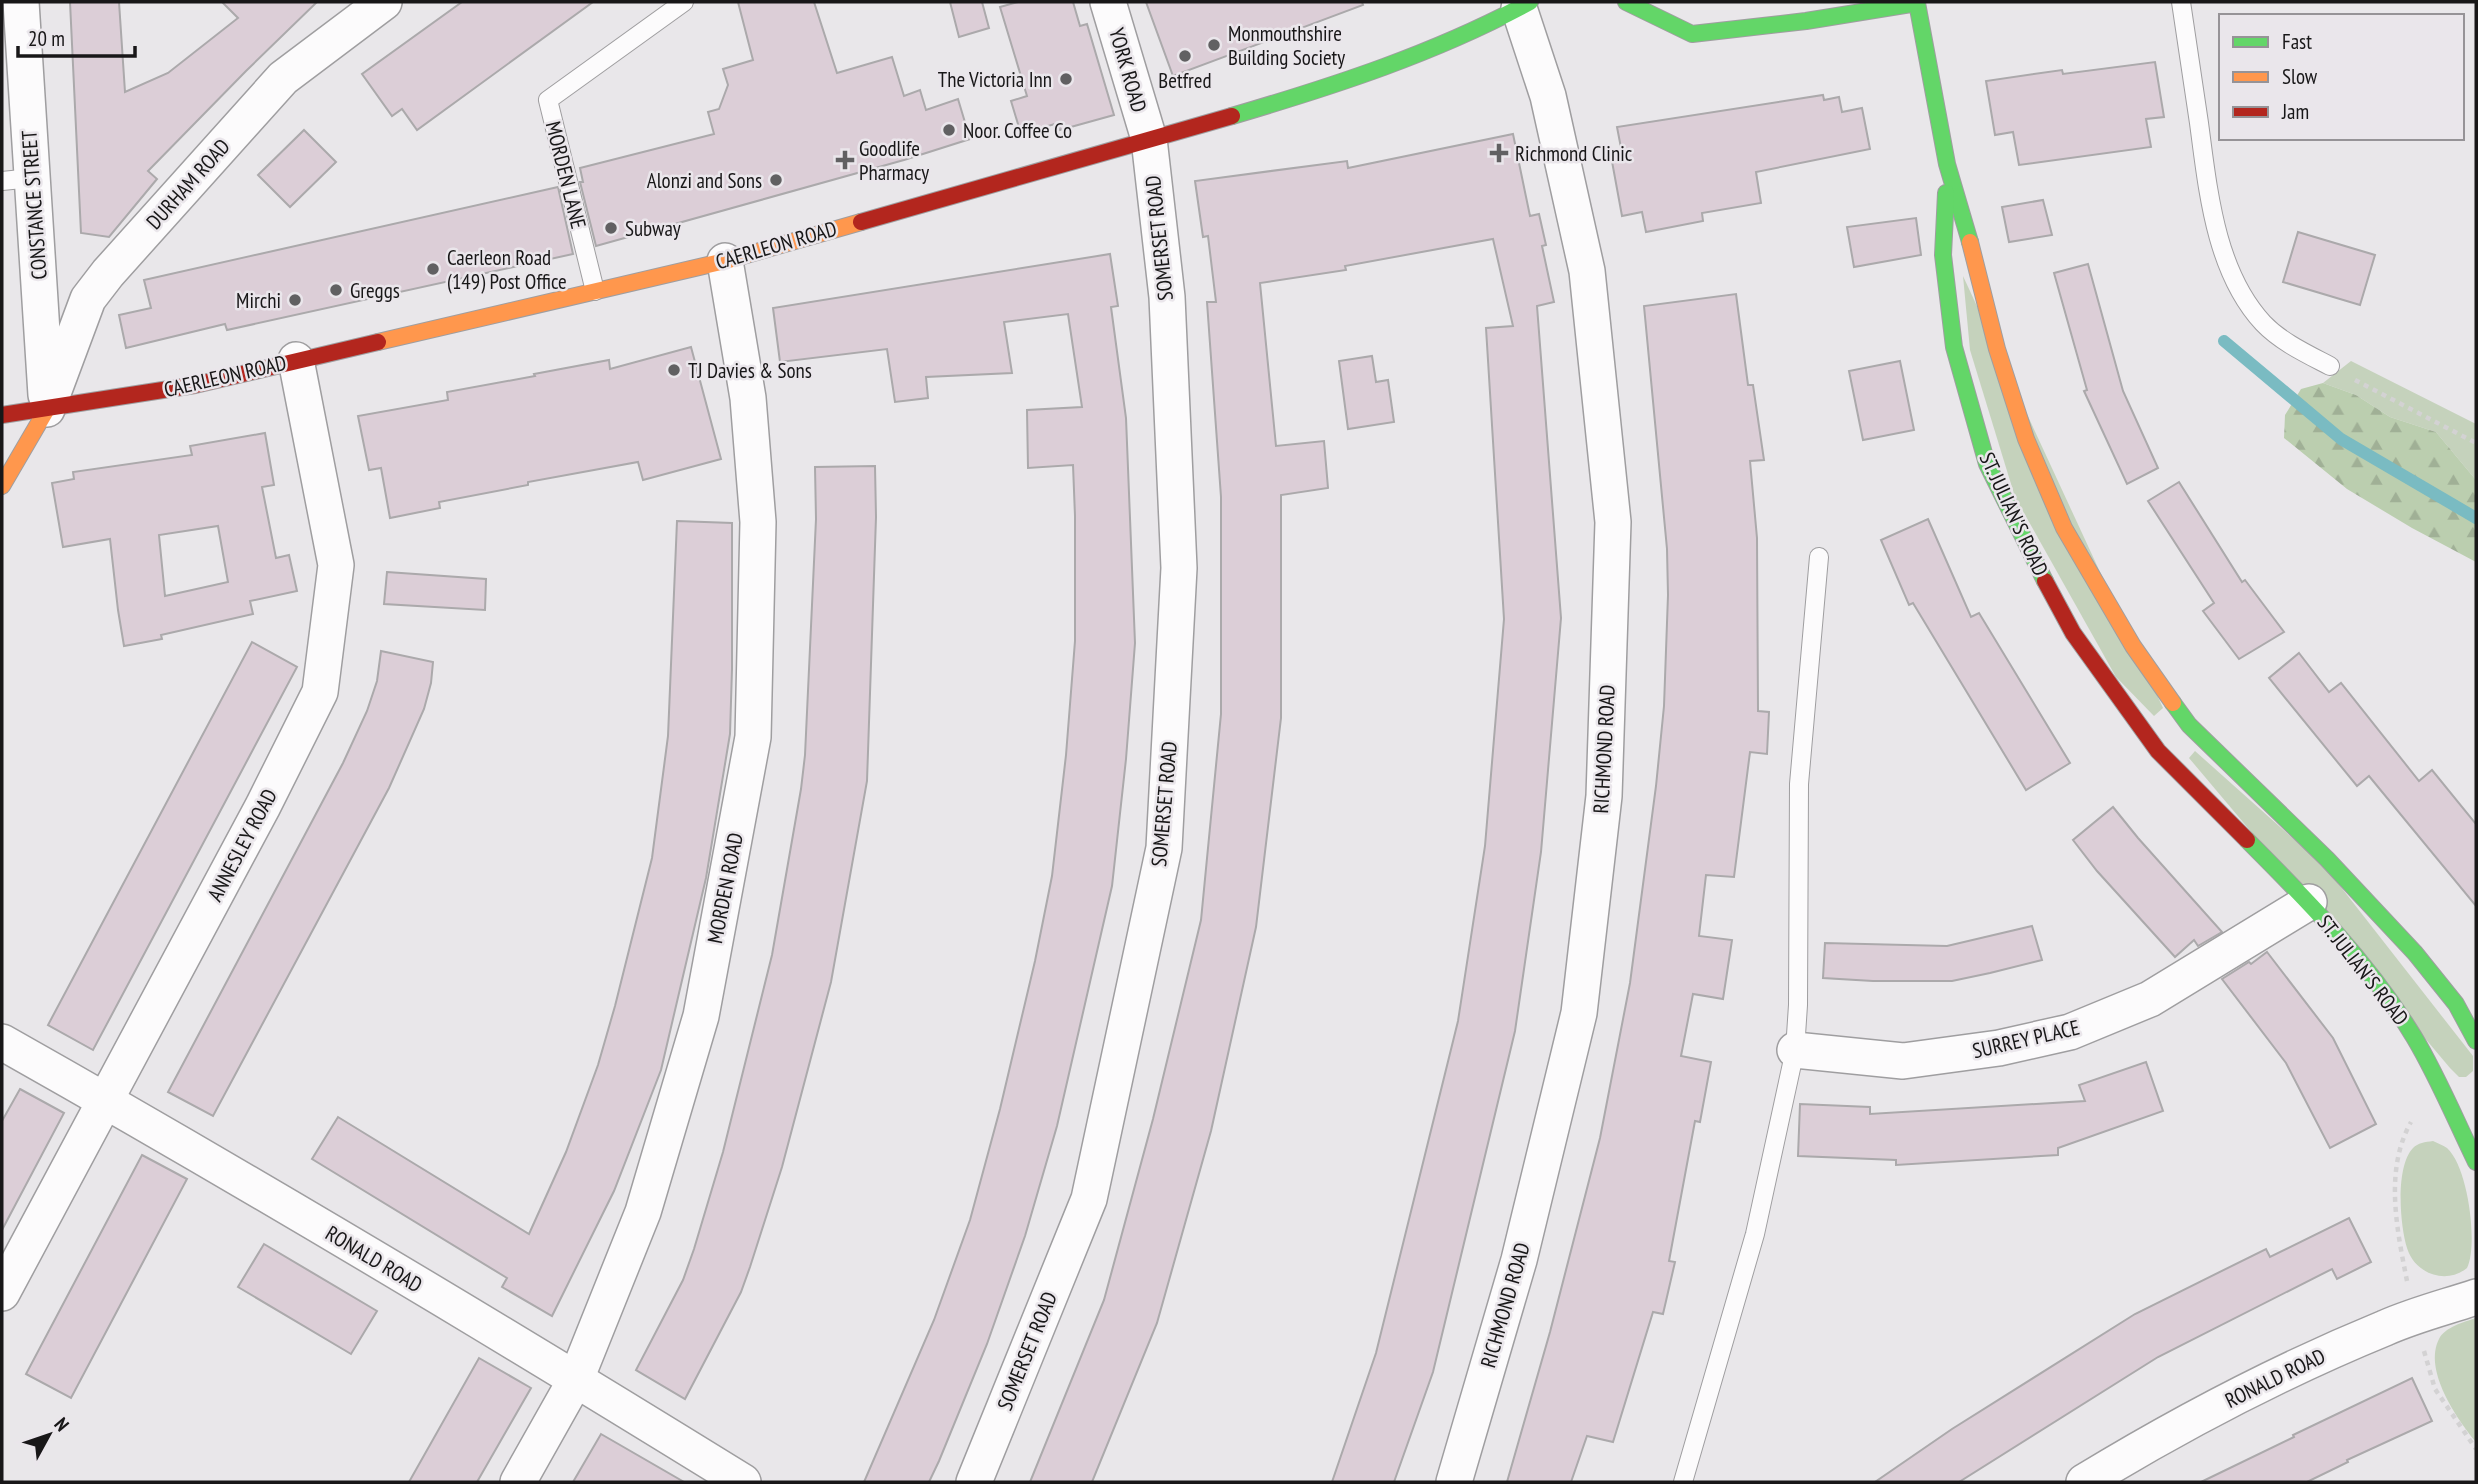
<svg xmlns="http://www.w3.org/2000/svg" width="2478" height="1484" font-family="'PT Sans Narrow',sans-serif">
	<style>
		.green { fill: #c5d2bc }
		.forest { fill: url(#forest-firs) }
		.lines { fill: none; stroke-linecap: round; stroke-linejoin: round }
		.stream { stroke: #7abbc2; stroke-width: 12 }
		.building { fill: #dcced7; stroke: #aba9ab; stroke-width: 2; fill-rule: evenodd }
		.lane-casing { stroke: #9f9ea0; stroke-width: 20 }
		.street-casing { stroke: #9f9ea0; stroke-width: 38 }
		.fast-casing { stroke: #9f9ea0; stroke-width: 18 }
		.slow-casing { stroke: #9f9ea0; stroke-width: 18 }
		.jam-casing { stroke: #9f9ea0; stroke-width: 18 }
		.path { stroke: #d3d2d3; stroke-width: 4.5; stroke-dasharray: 5 5; stroke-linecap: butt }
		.lane { stroke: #fcfbfc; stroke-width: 18 }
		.street { stroke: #fcfbfc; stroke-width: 35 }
		.fast { stroke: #63d668; stroke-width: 16 }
		.slow { stroke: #ff974d; stroke-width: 16 }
		.jam { stroke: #b3261e; stroke-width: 16 }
		.poi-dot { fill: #616062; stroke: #eae6eb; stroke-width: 2.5 }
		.labels { text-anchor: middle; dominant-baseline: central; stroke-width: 5; stroke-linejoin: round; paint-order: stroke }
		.poi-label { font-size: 21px; fill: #181718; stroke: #eae6eb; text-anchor: start }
		.street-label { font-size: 21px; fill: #181718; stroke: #eae6eb }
	</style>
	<defs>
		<pattern id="forest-firs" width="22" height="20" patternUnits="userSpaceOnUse" patternTransform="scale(1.75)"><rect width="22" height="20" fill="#bbceaf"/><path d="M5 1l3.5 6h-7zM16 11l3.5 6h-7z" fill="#a0b096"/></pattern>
	</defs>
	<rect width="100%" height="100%" fill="#e9e7ea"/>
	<g class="green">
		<polygon points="1963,276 2163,708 2154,716 2116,677 2015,497 1970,350"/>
		<polygon points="2351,361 2476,424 2476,480 2436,432 2390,417 2356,395 2323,383"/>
		<polygon points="2195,751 2326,868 2473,1056 2473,1071 2466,1077 2459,1077 2450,1068 2189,758"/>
		<path d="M2433,1141C2437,1143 2443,1145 2447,1148C2469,1168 2478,1247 2467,1268C2446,1285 2415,1274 2407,1248C2400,1226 2395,1167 2413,1148C2418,1143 2425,1142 2433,1141Z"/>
		<path d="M2476,1318V1442C2457,1419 2423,1370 2439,1339C2445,1327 2464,1322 2476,1318Z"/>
	</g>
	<polygon class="forest" points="2323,383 2356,395 2390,417 2436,432 2476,480 2476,562 2412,528 2347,489 2284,438 2285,415 2301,389"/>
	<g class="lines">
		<polyline class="stream" points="2224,341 2341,439 2476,518"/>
	</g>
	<g class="building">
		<polygon points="70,2 119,2 125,92 168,73 238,18 222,2 317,2 246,71 148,171 157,179 109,237 81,233"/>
		<polygon points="462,2 593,2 417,130 402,109 392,116 362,74"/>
		<polygon points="738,2 814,2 837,73 892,57 904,96 920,90 926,110 958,99 970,139 904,160 596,246 580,182 583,182 580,168 714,134 708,112 719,109 728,85 723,69 753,60"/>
		<polygon points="950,2 982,2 989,28 959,37"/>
		<polygon points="1018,2 1073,2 1080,26 1087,24 1114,115 1060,130 1058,123 1021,134 1011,101 1027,96 1000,7"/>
		<polygon points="1146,2 1362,2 1363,5 1173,76"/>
		<polygon points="2155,62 2164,117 2146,119 2151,147 2019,165 2013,132 1995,135 1986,81 2062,70 2063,74"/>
		<polygon points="1823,95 1824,100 1839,97 1842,112 1862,108 1870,149 1756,172 1761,203 1702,213 1703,221 1646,232 1642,212 1622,216 1611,156 1622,153 1617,127"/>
		<polygon points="304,130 336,162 290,207 258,175"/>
		<polygon points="1513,134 1530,216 1539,214 1546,245 1542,246 1554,302 1537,306 1561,618 1541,852 1515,1031 1433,1372 1394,1482 1332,1482 1376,1353 1458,1021 1485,846 1504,619 1486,328 1513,326 1493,239 1345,266 1346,270 1260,283 1276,446 1324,441 1328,488 1281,495 1281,718 1256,927 1211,1131 1157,1323 1092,1482 1030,1482 1104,1300 1153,1119 1201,920 1221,714 1221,497 1207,302 1216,302 1208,236 1203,237 1195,181 1347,161 1348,168"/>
		<polygon points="558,187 573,254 227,330 225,324 126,348 119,315 151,308 144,280"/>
		<polygon points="2043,200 2052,235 2009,242 2002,207"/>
		<polygon points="1916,218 1921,255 1854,267 1847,227"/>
		<polygon points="2298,232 2375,255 2360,305 2283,282"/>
		<polygon points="1110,254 1118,306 1111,307 1126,418 1135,643 1126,759 1112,886 1057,1126 1025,1236 987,1344 939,1461 929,1482 864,1482 934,1320 970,1220 1000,1109 1035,961 1052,876 1066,755 1075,641 1075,516 1073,465 1028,468 1027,410 1082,407 1068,314 1004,322 1012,373 926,377 928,398 895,402 887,349 780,362 773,308"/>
		<polygon points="2088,264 2123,391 2158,468 2127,484 2084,391 2087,390 2054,273"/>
		<polygon points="1736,294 1748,385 1753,385 1764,460 1750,461 1757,538 1758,711 1769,712 1767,754 1750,752 1734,877 1706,875 1699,936 1732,940 1723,999 1693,994 1681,1056 1711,1062 1700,1122 1695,1121 1669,1261 1675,1262 1663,1314 1653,1312 1613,1442 1587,1436 1571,1482 1507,1482 1550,1332 1600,1138 1630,983 1656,786 1664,706 1668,595 1667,549 1644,306"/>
		<polygon points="691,347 721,459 643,480 638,462 528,482 528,485 439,502 440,508 390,518 381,468 369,470 358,416 448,400 447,392 535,376 534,374 609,360 610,369"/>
		<polygon points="1372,356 1376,382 1388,380 1394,422 1348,429 1339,361"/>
		<polygon points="1900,361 1914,430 1863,440 1849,371"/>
		<path d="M265,433L274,485L262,487L276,558L289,555L297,591L250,601L253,614L161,635L162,639L124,646L118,610L110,539L63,547L52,483L74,479L73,472L192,455L190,446ZM218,526L228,582L165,596L159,535Z"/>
		<polygon points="875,466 876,517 867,781 831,982 782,1167 750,1267 741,1292 685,1399 636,1370 683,1280 694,1249 723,1152 772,955 801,789 805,755 816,519 815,467"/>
		<polygon points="2179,482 2242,582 2245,580 2284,632 2239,659 2203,611 2214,603 2148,501"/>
		<polygon points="1928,519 1971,617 1979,613 2070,763 2026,790 1913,603 1909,605 1881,540"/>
		<polygon points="677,521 732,523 732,669 730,734 706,878 661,1070 614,1191 552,1316 502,1287 507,1278 312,1159 338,1117 529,1234 566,1152 598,1065 615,1006 652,858 668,736"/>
		<polygon points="387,572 486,579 485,610 384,604"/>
		<polygon points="252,642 297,667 93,1050 48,1025"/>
		<polygon points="381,651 433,662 431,683 424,709 389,788 213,1116 168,1092 343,763 367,711 377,681"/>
		<polygon points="2299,653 2329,692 2341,683 2419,781 2432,770 2476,824 2476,906 2369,776 2357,786 2269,678"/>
		<polygon points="2113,807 2138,838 2222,932 2198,946 2194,940 2175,957 2097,871 2073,840"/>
		<polygon points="2032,926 2042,960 1990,973 1952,981 1873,981 1823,978 1825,943 1947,946"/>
		<polygon points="2267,952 2333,1038 2376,1124 2330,1148 2286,1063 2222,979 2249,962 2251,964"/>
		<polygon points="2146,1062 2163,1111 2058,1148 2058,1155 1896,1165 1896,1160 1798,1156 1800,1104 1870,1107 1870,1114 2085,1101 2079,1085"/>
		<polygon points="20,1089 64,1113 2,1230 2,1121"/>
		<polygon points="142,1155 187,1179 71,1398 26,1374"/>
		<polygon points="2349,1218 2371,1262 2337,1279 2332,1269 2158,1357 1959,1482 1875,1482 1952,1429 2135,1314 2266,1249 2270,1257"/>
		<polygon points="264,1244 377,1311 351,1354 238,1287"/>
		<polygon points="479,1358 531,1388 477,1482 409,1482"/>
		<polygon points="2412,1378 2432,1421 2347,1460 2348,1462 2307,1482 2201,1482 2294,1437 2293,1435"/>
		<polygon points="601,1434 684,1482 573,1482"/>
	</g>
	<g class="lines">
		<g class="lane-casing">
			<g id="lane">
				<path d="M2181,2C2187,42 2193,83 2199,123C2208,190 2215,271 2263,323C2281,342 2307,354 2330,366"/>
				<polyline points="2,181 32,178"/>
				<polyline points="595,291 548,100 684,2"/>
				<polyline points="1683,1482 1755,1234 1795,1050 1798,1005 1799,784 1819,557"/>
			</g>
		</g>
		<g class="street-casing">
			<g id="street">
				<polyline points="21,2 46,395"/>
				<polyline points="47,409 88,299 108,273 283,78 384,2"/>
				<path d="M2,1042C252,1183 499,1331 743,1482"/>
				<polyline points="1795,1050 1903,1061 1999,1048 2070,1032 2150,999 2309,902"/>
				<polyline points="2,1293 263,806 320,692 336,565 296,360"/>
				<polyline points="518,1482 576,1379 643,1212 701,1016 753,737 758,522 748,398 725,261"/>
				<polyline points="974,1482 1089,1199 1164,848 1179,568 1167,297 1149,139 1108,2"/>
				<polyline points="1454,1482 1519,1260 1579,1013 1604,796 1613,522 1587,271 1548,96 1519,8"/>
				<path d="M2084,1482C2181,1423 2280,1371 2385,1328C2414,1315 2446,1307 2476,1297"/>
			</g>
		</g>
		<g class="fast-casing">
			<g id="fast">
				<polyline points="1626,2 1692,34 1806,21 1917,3 1947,164 1970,242"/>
				<path d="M1232,116C1334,86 1436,53 1530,2"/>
				<polyline points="1946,193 1943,255 1954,347 1987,464 2045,581"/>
				<polyline points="2173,703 2189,725 2327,859 2415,953 2456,1004 2476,1041"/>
				<path d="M2247,840C2308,901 2369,963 2414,1037C2437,1075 2456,1121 2476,1162"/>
			</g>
		</g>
		<g class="slow-casing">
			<g id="slow">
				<polyline points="1970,242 1997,349 2026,439 2064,528 2133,646 2173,703"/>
				<polyline points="378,342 725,261 861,222"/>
				<polyline points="2,486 47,409"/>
			</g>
		</g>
		<g class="jam-casing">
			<g id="jam">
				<polyline points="861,222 1232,116"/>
				<polyline points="2,415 195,385 378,342"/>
				<polyline points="2045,581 2073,633 2158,751 2247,840"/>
			</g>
		</g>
		<g class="path">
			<polyline points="2355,380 2476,443"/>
			<path d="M2407,1281C2397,1230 2384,1170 2411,1122"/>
			<polyline points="2424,1351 2435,1389 2476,1449"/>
		</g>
		<use href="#lane" class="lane"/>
		<use href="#street" class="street"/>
		<use href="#fast" class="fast"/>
		<use href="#slow" class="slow"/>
		<use href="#jam" class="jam"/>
	</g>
	<g class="poi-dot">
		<circle cx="1214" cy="45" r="7"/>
		<circle cx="1185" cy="56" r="7"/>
		<circle cx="1066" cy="79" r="7"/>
		<circle cx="949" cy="130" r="7"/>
		<path d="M1495.5 142.5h7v7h7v7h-7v7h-7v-7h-7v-7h7z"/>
		<path d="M841.5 149.5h7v7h7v7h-7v7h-7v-7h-7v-7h7z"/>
		<circle cx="776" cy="180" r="7"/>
		<circle cx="611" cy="228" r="7"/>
		<circle cx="433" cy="269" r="7"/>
		<circle cx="336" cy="290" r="7"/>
		<circle cx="295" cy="300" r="7"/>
		<circle cx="674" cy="370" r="7"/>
	</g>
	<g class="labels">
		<g class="poi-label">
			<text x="1228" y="33">Monmouthshire<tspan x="1228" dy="24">Building Society</tspan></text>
			<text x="1052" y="79" text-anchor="end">The Victoria Inn</text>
			<text x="1185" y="80" text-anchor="middle">Betfred</text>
			<text x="963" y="130">Noor. Coffee Co</text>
			<text x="859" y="148">Goodlife<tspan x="859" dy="24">Pharmacy</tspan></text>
			<text x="1515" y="153">Richmond Clinic</text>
			<text x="762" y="180" text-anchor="end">Alonzi and Sons</text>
			<text x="625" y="228">Subway</text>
			<text x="447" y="257">Caerleon Road<tspan x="447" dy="24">(149) Post Office</tspan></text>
			<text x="350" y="290">Greggs</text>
			<text x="281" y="300" text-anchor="end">Mirchi</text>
			<text x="688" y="370">TJ Davies &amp; Sons</text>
		</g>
		<g class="street-label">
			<text transform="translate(1128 70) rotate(74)">YORK ROAD</text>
			<text transform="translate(566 175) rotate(76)">MORDEN LANE</text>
			<text transform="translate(188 184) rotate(-48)">DURHAM ROAD</text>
			<text transform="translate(34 205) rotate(-94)">CONSTANCE STREET</text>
			<text transform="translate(1159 238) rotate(-96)">SOMERSET ROAD</text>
			<text transform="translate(776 245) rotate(-16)">CAERLEON ROAD</text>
			<text transform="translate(225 376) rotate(-13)">CAERLEON ROAD</text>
			<text transform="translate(2014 514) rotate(65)">ST. JULIAN'S ROAD</text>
			<text transform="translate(1604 749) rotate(-87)">RICHMOND ROAD</text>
			<text transform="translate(1164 804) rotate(-85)">SOMERSET ROAD</text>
			<text transform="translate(242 845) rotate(-62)">ANNESLEY ROAD</text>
			<text transform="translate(725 888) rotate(-79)">MORDEN ROAD</text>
			<text transform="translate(2363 970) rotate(52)">ST. JULIAN'S ROAD</text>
			<text transform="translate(2026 1039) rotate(-13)">SURREY PLACE</text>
			<text transform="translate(374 1259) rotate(31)">RONALD ROAD</text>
			<text transform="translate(1505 1305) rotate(-74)">RICHMOND ROAD</text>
			<text transform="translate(1027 1351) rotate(-68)">SOMERSET ROAD</text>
			<text transform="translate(2275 1378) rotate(-26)">RONALD ROAD</text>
		</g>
	</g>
	<rect width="2478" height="1484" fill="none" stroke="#181718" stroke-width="7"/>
	<rect x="2219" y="14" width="245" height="126" fill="#eae6eb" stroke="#969397" stroke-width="2"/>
	<rect x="2233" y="37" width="35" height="10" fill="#63d668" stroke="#969397" stroke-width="2"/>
	<text x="2282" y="49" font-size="21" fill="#181718">Fast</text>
	<rect x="2233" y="72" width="35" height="10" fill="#ff974d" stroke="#969397" stroke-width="2"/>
	<text x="2282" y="84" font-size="21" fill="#181718">Slow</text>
	<rect x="2233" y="107" width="35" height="10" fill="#b3261e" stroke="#969397" stroke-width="2"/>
	<text x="2282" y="119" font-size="21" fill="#181718">Jam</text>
	<g transform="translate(49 1435) rotate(50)" stroke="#eae6eb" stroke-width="5" paint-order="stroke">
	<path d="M0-5L12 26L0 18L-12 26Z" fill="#181718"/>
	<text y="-10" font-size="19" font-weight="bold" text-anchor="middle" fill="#181718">N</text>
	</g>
	<path d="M18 46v10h117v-10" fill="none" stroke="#181718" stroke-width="3.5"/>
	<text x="28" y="46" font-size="21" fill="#181718" stroke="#eae6eb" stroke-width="5" paint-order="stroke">20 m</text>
</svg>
